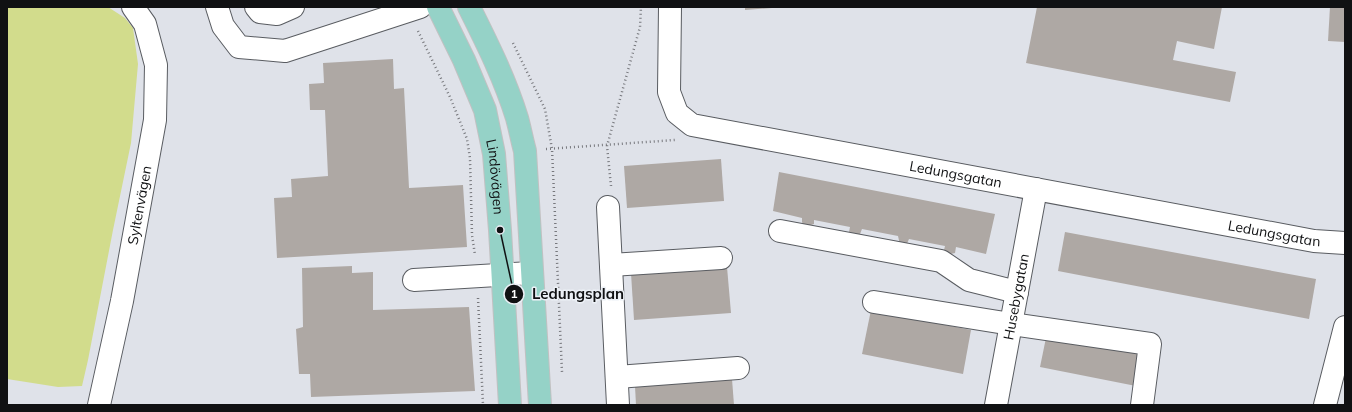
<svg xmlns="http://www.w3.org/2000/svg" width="1352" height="412" font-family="Mulish,sans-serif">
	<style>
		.green { fill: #d2dc8c }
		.building { fill: #aea8a4 }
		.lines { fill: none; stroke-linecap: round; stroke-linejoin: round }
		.minor-casing { stroke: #595c61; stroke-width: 24 }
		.major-casing { stroke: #c1c1c2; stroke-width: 24 }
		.path { stroke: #77787d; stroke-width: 2.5; stroke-dasharray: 1 3; stroke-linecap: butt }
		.minor { stroke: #fff; stroke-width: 22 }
		.major { stroke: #95d2c7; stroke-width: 22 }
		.labels { text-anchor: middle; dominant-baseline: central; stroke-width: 3; stroke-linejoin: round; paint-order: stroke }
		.street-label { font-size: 14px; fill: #101113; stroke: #ecf0f6 }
		.leader { fill: none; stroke: #101113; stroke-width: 1.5 }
		.callout-dot { fill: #101113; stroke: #ecf0f6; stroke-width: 1.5 }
		.mark-label { font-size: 12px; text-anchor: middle; font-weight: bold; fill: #fff }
		.callout-label { font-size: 15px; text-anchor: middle; font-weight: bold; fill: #101113; stroke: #ecf0f6; stroke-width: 3; stroke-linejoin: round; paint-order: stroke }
	</style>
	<rect width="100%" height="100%" fill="#dfe2e9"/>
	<polygon class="green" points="11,7 108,7 125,18 133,28 138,64 131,143 113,230 88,360 82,386 58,387 7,379 7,8"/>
	<g class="building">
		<polygon points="745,7 772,7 772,8 745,10"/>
		<polygon points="1037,7 1222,7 1214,49 1177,41 1173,60 1236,72 1230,102 1026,63"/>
		<polygon points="1330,7 1345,7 1345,42 1328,41"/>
		<polygon points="393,59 394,89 404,88 409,188 463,185 467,247 277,258 274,198 292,197 291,179 328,176 325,110 310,110 309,84 324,83 323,63"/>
		<polygon points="721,159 724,201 627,208 624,166"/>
		<polygon points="779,172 995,214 986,254 956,247 955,253 946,255 944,250 945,246 909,239 906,246 900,245 898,236 862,229 860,234 852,236 849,232 850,227 814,220 814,224 804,227 802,222 802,218 773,211"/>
		<polygon points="1065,232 1316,279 1309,319 1058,271"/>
		<polygon points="352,266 352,273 373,272 373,310 469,307 475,391 311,397 310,374 299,374 296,329 303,327 302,268"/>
		<polygon points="727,267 731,313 634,320 631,273"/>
		<polygon points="871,310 971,330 963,374 862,354"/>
		<polygon points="1047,333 1142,353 1136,386 1040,367"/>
		<polygon points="732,379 734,405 636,405 635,386"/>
	</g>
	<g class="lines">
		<g class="minor-casing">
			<g id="minor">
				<polyline points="217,7 223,26 239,47 285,51 420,7"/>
				<polyline points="256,7 260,12 277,14 293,7"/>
				<path id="s1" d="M670,7L669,92L677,113L692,125L1314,241L1345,243"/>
				<polyline points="608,207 618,405"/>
				<polyline points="780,231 941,261 969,280 1017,292"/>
				<polyline points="611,265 721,258"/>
				<polyline points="414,280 531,273"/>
				<polyline points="874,302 1011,324 1150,344 1142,405"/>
				<polyline points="617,377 738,368"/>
				<path id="s2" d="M99,405L122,301L155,120L156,65L145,24L133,7"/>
				<path id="s3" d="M996,405L1036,189"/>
				<polyline points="1325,405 1345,327"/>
			</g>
		</g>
		<g class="major-casing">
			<g id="major">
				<path id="s4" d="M438,7L464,60L485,110L494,154L500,230L510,405"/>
				<path d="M469,7C487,43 505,79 517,118C520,129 522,140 525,151L540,405"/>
			</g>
		</g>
		<g class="path">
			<polyline points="418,31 450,97 467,139 470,158 472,235 475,255"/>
			<polyline points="513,43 545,109 552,149 562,372"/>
			<polyline points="546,149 675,140"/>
			<polyline points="611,186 607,146 640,27 641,7"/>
			<polyline points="478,298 483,405"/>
		</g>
		<use href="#minor" class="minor"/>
		<use href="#major" class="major"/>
	</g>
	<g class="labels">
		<g class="street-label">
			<text stroke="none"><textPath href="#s1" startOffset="395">Ledungsgatan</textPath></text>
			<text stroke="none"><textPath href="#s4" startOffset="181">Lindövägen</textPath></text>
			<text stroke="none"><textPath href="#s2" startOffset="204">Syltenvägen</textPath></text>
			<text stroke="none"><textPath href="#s1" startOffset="719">Ledungsgatan</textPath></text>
			<text stroke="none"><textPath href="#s3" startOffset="110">Husebygatan</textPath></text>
		</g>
	</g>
	<path class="leader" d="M500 230L514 294"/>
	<g class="callout-dot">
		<circle cx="500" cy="230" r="4"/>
		<circle cx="514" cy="294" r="10"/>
	</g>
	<g class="mark-label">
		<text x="514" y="298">1</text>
	</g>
	<g class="callout-label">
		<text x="578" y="299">Ledungsplan</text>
	</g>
	<rect width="1352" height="412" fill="none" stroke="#101113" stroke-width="16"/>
</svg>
